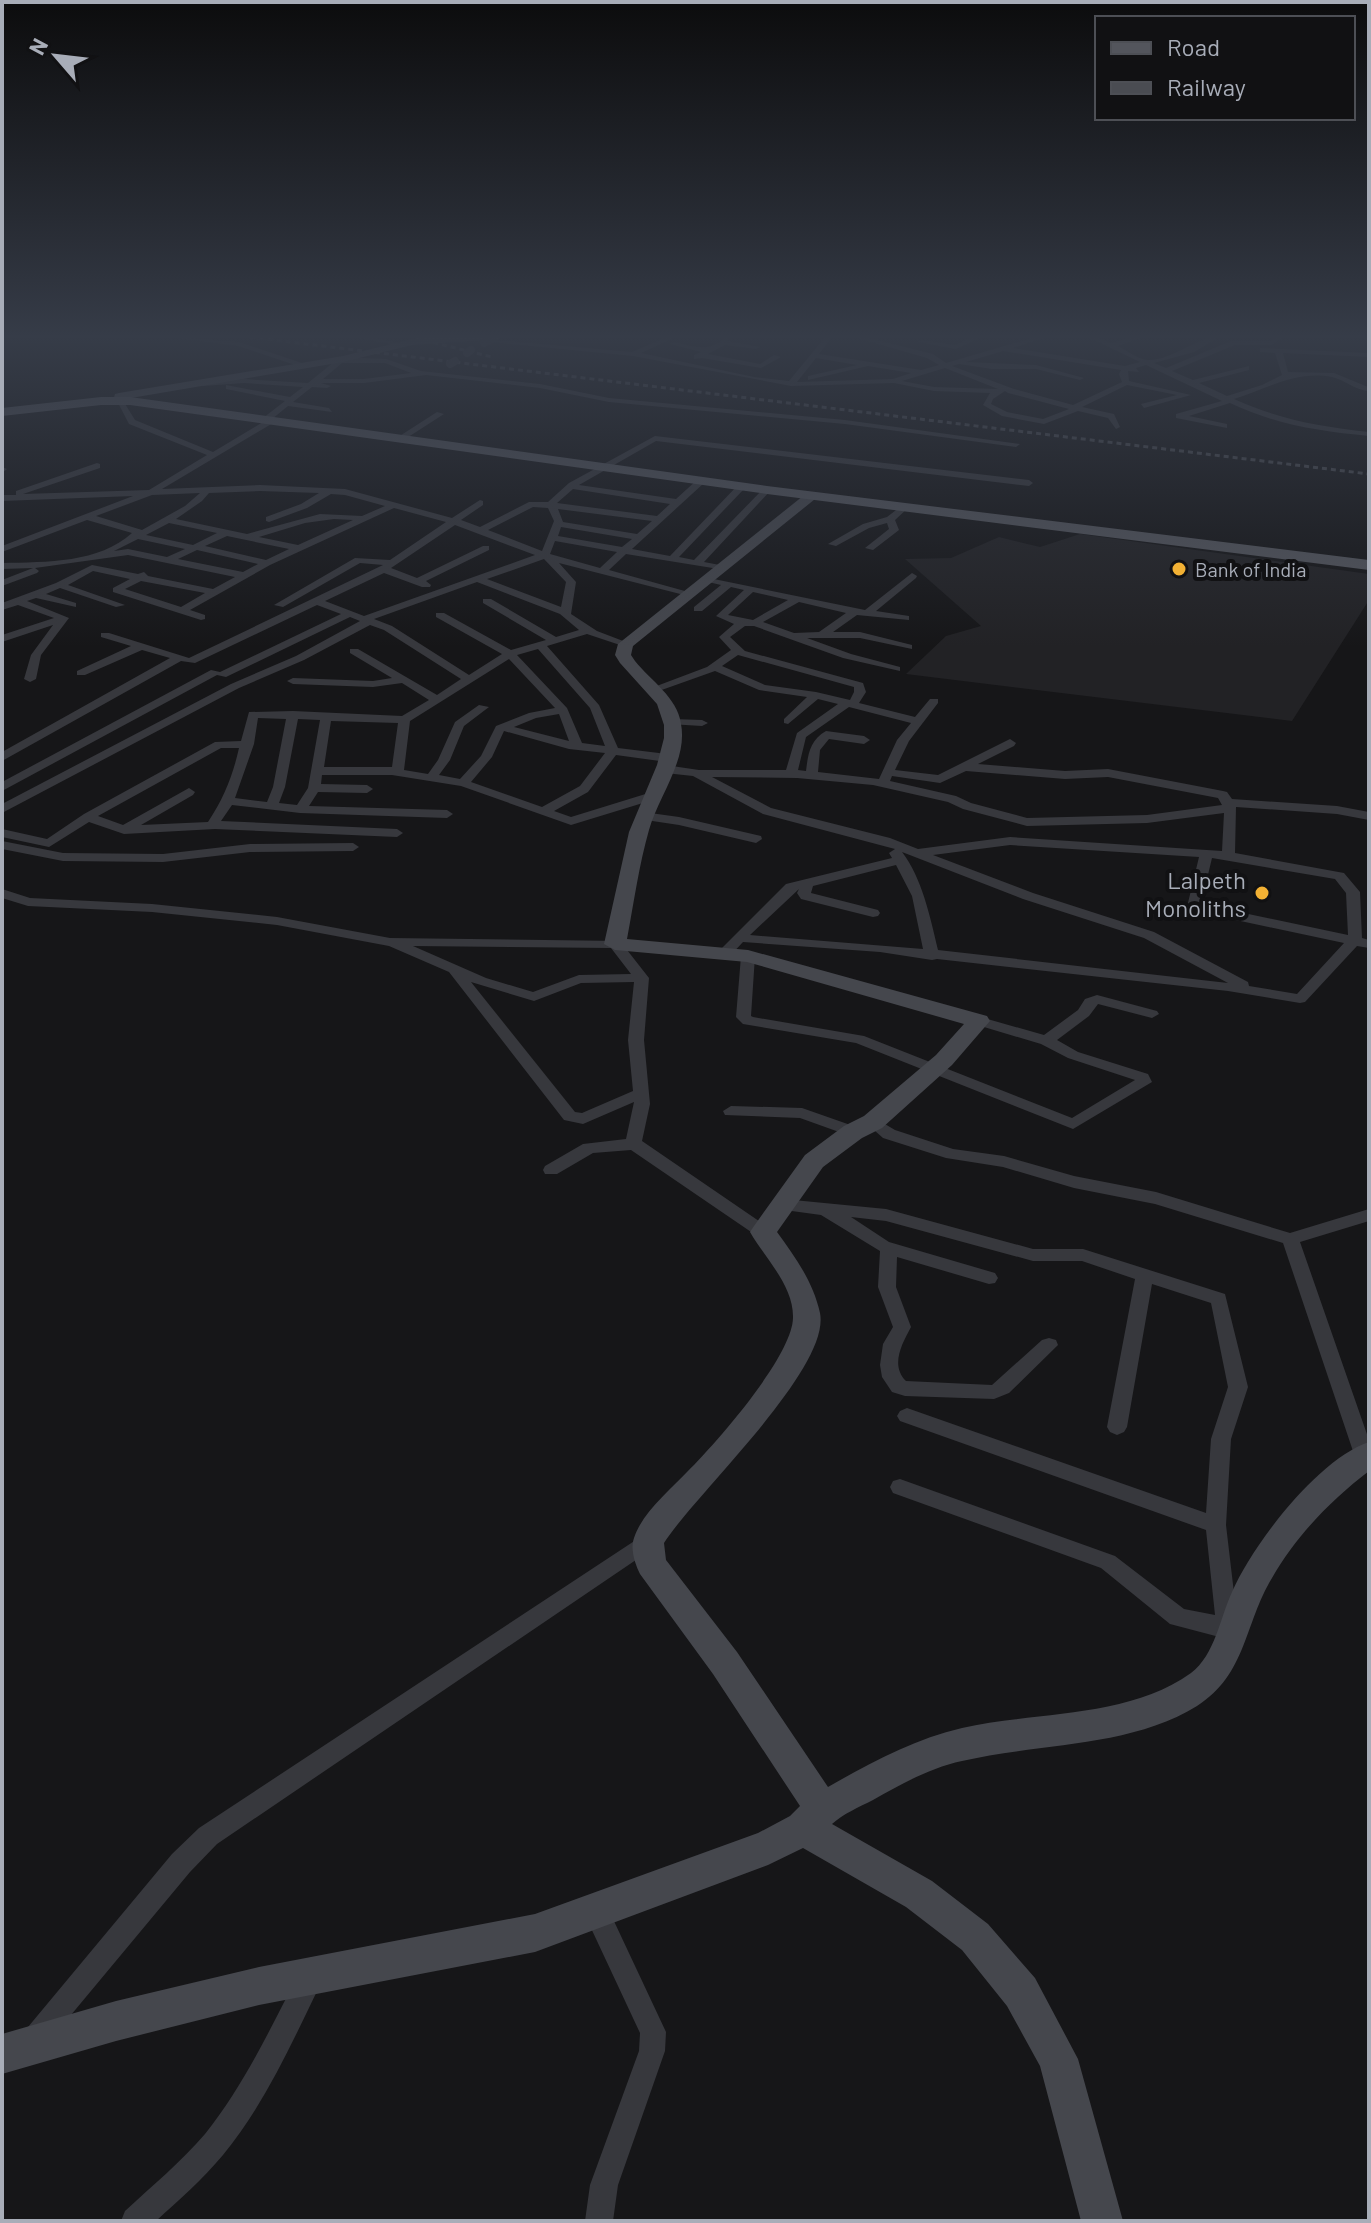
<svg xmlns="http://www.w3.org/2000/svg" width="1371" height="2223" font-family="Barlow,sans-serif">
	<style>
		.built { fill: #222225 }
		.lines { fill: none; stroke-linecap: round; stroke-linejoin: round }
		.street { fill: #37383d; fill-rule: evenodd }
		.secondary { fill: #45474d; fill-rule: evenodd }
		.primary { fill: #53555c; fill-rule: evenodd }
		.rail { stroke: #4a4c52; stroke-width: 3; stroke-dasharray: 5 4; stroke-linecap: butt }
		.street-bridge { stroke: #37383d; stroke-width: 8 }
		.poi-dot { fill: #f2b134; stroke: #111113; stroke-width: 3 }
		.labels { text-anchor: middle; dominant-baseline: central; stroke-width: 8; stroke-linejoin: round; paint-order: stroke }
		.far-poi-label { font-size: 20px; fill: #a8adb8; stroke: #111113; text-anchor: start }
		.poi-label { font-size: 24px; fill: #a8adb8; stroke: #111113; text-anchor: end }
	</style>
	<rect width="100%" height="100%" fill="#161618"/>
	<polygon class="built" points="1080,534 1369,574 1369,600 1292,721 906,674 946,636 981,626 905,559 951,558 999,537 1040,547"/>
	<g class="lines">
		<g class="street">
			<polygon points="163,336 239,342 305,364 298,366 238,346"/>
			<polygon points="347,336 363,336 406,344 402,346"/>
			<path d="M669,336H678L641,353L754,377L789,381L826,336H833L819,354L921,370L939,365L927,358L850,336H861L933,354L946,363L1039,336H1049L1013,348L1125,366L1140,362L1086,336H1094L1111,343L1136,336H1145L1118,346C1126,350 1138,359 1147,360C1169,362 1201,335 1221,336L1194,352L1154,363L1166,368L1231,341H1270L1277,336H1284L1272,345H1235L1172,371L1193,380L1249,366V370L1199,383L1227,396L1262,385L1282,375L1275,353L1260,352V348L1369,353V357L1283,353L1288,372L1334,373L1368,387V391C1355,390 1345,380 1332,377C1296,370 1267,389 1234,399C1281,420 1318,426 1369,432V436C1318,431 1277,425 1230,403L1189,416L1227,424V428L1176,418V414L1222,401L1146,365L1136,368L1139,372L1128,371L1129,381L1191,395L1144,408L1141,404L1177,395L1127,385L1082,407L1114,414L1120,427L1116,429L1108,418L1078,411L1044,424L1002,416L983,405L990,393L934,391L894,383L791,386L633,356L470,340L474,338L632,352ZM1003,351L1121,370L1119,374L1122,382L1073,405L1014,389L952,366L959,364L992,369H1036L1080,380L1084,378L1036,365L966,362ZM816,358L857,365L808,376V380L868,366L911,373L893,379L797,382ZM945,368L998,389L934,387L902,381ZM1005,391L1008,393L1069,409L1043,419L1007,412L991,404L993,399Z"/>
			<path d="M725,336H732L728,341L760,347L756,349L725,345L708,354L760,364L774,355L781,357L761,368L702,358L694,359V355L701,352L670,344L674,342C693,346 711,354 725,336Z"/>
			<polygon points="975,336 984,336 956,349 918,342 922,340 955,345"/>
			<polygon points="1361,336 1368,336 1369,343"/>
			<path d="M340,357L386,359L421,371L540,384L609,398L845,420L1020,444L1016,447L845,424L609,402L540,388L426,375L364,383H321L331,386L327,388L312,387L293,402L329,408L332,412L288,406L272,419L273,423L162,489L260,485L345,489L452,518L480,500L483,501V505L461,520L480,527L529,502H548L569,483L655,436L1029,480L1033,483L1029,486L656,441L579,485L676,499L698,479H704V483L632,549L670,556L738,485H744V489L679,557L694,560L764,488L771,490L704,562L725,566V570L626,554L609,570L692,593V597L559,563L576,582L571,614L597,631L631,644L626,647L587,634L547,646L599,705L618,748L667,754L673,758L667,762L616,755L588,792L554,811L571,817L652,792L658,796L656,799L571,825L461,786L392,775H322L321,784L367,785L373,789L367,793L318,792L309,806L447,810L453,814L447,818L300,813L232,805L221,821L397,829L403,833L397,837L215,829L124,834L89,822L49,847L2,837V829L47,839L84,814L215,742L241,741L249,712L293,711L402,716L429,700L402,683L373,687L293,684L287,681L293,678L373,681L392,678L350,653V649H358L437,695L461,679L384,630L370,625L304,660L239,688L2,813V804L231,684L296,656L360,621L350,617L226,677L217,675L2,791V782L211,670L220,672L341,614L317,605L195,663L181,661L2,761V752L170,658L142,650L85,675H77V671L131,646L101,637V633H109L189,658L383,565L360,563L283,607L274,605L355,558L390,560L446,522L394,508L270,565L190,610L205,615V619L201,620L113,592V588L130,579L93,571L68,585L125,605L116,607L60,588L46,594L76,603V607L36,598L27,601L69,618L41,655L36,679L30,682L24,679L31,655L53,625L2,642V635L54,618L18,605L2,610V603L56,583L92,565L138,574L144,572L148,576L213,589L235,577L128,555L35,568L39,571L37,573L2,586V580L33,568L2,569V563C47,562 99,563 132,533L87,520L2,552V546L133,496L2,501V495H16V491L97,463L100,464V468L23,494L149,490L207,455L129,424L116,399H122L135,420L213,452L263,422V418L285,401L226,389V385L290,397L303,387L244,383L203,386L200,382L244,379L308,383ZM342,363H385L411,373L364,379H323ZM573,489L670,504L657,516L557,503ZM260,491L319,493L301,504L266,517V521L269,522L307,508L331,494L345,495L385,506L362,516L320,514L247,534L176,519L202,501L209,493ZM200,493L185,506L142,530L96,516L152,495ZM533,507L548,508L554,521L542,551L488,530ZM558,509L652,521L637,534L563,522ZM334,519L353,520L298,545L259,537L305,523ZM169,523L217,533L193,545L146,535ZM455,525L535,555L364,616L325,601L384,573L422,587H430L431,585L426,581L489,550V546H483L417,578L391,568ZM561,527L632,539L622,547L558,536ZM227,536L289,549L266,560L205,546ZM138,539L185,549L167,557L128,549L114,551ZM555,541L617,552L600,568L550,554ZM197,550L258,564L243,572L178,559ZM544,559L566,582L561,607L487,579ZM141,581L205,593L181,607L125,589ZM477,582L560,614L579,630L556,637L491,599H483V603L546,640L511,650L444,613H436V617L502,654L469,675L392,626L374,619ZM538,649L590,708L605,746L582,743L567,708L517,655ZM509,659L555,708L529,713L496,726L481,756L460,779L439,775L450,760L464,726L489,707L479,705L455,722L438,760L428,774L404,770L410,721ZM559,714L569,741L514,727L536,718ZM258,718L286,719L273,787L267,802L235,798L254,744ZM298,719L320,720L308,788L297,805L279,803L285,787ZM331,721L398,723L392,767H324ZM504,731L569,749L605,753L580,786L542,807L471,782L492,757ZM221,748H239C233,775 224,798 208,822L141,825L193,795L195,792L189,788L123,825L98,816Z"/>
			<polygon points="437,412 444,414 402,441 395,439"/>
			<polygon points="2,467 7,469 2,473"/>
			<polygon points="904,504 909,507 895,520 899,530 873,550 865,548 889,529 887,523 869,528 836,546 828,544 863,524 887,517"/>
			<path d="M912,573L917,576L916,578L876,611L909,616V620L857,615L833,632H860L912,645V649L860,638H807L851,654L900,667V671L843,658L754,626H745L730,637L745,651L863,683L866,692L859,703L915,717L930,699H938V703L909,741L895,770L938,775L1010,739L1016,743L1014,746L978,764L1065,771L1108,769L1223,791L1227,792L1232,799L1337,806L1369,812V820L1337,814L1236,807L1235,853L1344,873L1360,892L1362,938L1369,940V948L1357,946L1305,1002L1300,1003L1228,991L937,959L932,960L880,952L743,942L729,957H719L717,954L719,951L786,884L892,858L889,853L895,849L763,814L693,776L665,773L659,769L665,765L699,770H786L797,733L838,704L818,699L788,724L784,723V719L807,697L759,690L715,671L656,692L646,690L707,667L731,650L719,637L734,624L716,616L744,590L731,587L702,611H694V607L721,585L704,581V577L865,610ZM753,592L788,600L753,620L728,615ZM799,602L846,613L819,632L794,633L763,622ZM738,655L854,687V692L850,700L816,692L765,685L722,666ZM849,707L911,723L897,740L879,779L818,772L820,750L829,739L864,744L870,740L864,736L826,731C810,740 808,754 806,771L798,770L806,737ZM966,771L1065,779L1108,777L1218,798L1222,805L1147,815L1027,818L971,803L956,796L890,781L892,776L940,783ZM712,777L797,778L873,785L948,802L963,809L1027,826L1147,823L1224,813L1222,851L1010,837L918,849L890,838L771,808ZM1010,845L1199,857L1187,907L1189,910L1344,943L1297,994L1249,986L1248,982L1154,932L1033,893L933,855ZM902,852L1023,899L1144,938L1228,983L938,950C930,916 922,878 902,852ZM1212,858L1335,879L1346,893L1348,935L1201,904ZM896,865L912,896L923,949L750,935L799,889L797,893L801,899L873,917L878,916L880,913L878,910L811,893L813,886Z"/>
			<polygon points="673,719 702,720 708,723 702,726 669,724 669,720"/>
			<polygon points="643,812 679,817 761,836 762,839 756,843 679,825 639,819 639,813"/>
			<polygon points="2,841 63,853 163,854 250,844 353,843 359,847 353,851 250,852 163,862 63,861 2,849"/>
			<path d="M2,889L30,898L152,904L277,917L390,938L620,941L649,978L644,1040L650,1104L642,1141L769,1228L772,1232L769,1236H757L631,1150L593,1153L557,1174H545L543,1170L545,1166L583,1144L626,1139L634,1102L583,1124L564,1120L449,972L389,946L277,925L152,912L28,906L2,898ZM413,946L611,948L631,974L579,975L533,992L486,978ZM471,982L534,1001L581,983L634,982L628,1040L633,1091L582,1113L575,1112Z"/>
			<polygon points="748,952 755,956 751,1016 753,1017 864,1036 1072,1118 1135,1080 1068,1058 1041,1044 974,1024 972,1021 974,1018 984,1018 1044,1035 1078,1010 1085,999 1097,995 1157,1011 1159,1014 1152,1018 1098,1004 1089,1016 1057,1040 1078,1052 1148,1074 1152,1082 1073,1129 856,1043 743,1024 736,1017 741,956"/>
			<polygon points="731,1106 802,1108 859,1128 861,1132 853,1137 800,1118 725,1115 723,1111"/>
			<polygon points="873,1117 895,1130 953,1149 1004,1156 1074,1176 1156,1192 1290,1233 1369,1209 1369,1221 1300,1242 1369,1440 1369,1464 1358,1463 1355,1457 1283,1243 1155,1204 1074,1188 1003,1167 946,1158 883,1138 865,1122"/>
			<path d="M783,1199L886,1209L1033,1249H1083L1225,1294L1248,1387L1231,1439L1226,1525L1238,1627L1235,1636L1227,1639L1170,1624L1101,1568L893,1493L890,1487L893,1481L900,1479L1115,1556L1184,1609L1215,1615L1206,1530L900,1421L897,1416L900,1411L907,1408L1206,1513L1211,1439L1228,1387L1211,1303L1152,1284L1127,1427L1124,1432L1117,1435L1110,1432L1107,1427L1135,1279L1082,1261H1033L886,1221L851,1217L889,1242L995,1273L998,1278L995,1283L989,1284L897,1257L896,1287L911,1327C902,1344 890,1365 906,1381L992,1385L1042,1340L1049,1338L1056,1340L1058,1345L1009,1393L994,1399L905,1396L892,1392L882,1377L880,1365L883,1344L893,1327L878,1287L880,1251L821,1215L777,1209L774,1205L777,1201Z"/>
			<polygon points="648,1532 655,1535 658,1541 655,1547 217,1844 190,1872 46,2045 37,2049 28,2045 24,2036 28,2027 172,1854 199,1828"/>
			<polygon points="596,1898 605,1902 666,2032 665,2051 618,2185 613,2221 585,2221 590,2185 639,2051 640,2033 583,1911 587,1902"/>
			<path d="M310,1965L319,1969L323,1978L319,1987C291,2045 264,2105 223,2155C203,2179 179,2200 156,2221H121L125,2211C152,2186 181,2162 205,2134C245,2084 272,2025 301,1969Z"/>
		</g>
		<g class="secondary">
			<polygon points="456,336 503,336 498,339 412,345 343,362 125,399 119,405 113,401 115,394 119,393 343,356 412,339"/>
			<path d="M808,492L820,495L633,646L631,655L635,661C651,681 677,697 681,724C688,760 658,797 649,830C639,865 634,902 627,939L748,950L987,1016L990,1021L952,1065L882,1128L862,1138L823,1167L777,1232C795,1257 813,1281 820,1313C831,1369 695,1494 664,1543L666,1560L737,1652L828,1787C870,1763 914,1739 962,1728C1035,1711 1127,1719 1191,1673C1215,1655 1220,1618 1232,1592C1253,1544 1318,1459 1369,1442V1471C1331,1500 1296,1536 1272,1578C1244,1624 1247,1674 1197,1706C1129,1748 1038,1743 962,1761C930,1768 901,1784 873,1800C859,1807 843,1814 832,1824L932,1881L988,1924L1035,1978L1078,2059L1123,2221H1081L1040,2066L1007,2006L962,1950L906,1907L803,1848L768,1865L535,1952L259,2005L116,2041L2,2074V2034L116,2001L259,1967L535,1914L758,1833L790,1816L800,1806L713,1674L640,1574C635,1564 630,1549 634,1538C642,1513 669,1491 687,1472C716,1443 792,1357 793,1318C794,1286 765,1258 750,1232L754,1226L805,1155L844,1126L864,1116L936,1055L964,1024L747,962L615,950L604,944L629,832L657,765L664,738V725L657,704L620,663L615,655L618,644Z"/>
		</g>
		<polygon class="primary" points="101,397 130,397 767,486 1369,560 1369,570 767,494 130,405 101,405 2,416 2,408"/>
		<g class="rail">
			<polyline points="241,336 1369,474"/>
			<polyline points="407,336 492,357"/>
		</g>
		<g class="street-bridge">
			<polyline points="484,343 490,340"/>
			<polyline points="467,353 471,350"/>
			<polyline points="450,364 455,361"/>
		</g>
	</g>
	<linearGradient id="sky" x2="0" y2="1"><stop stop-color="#0c0c0d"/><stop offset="0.52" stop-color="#363c48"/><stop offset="1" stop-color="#363c48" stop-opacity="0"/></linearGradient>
	<rect width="1371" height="647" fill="url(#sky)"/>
	<g class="poi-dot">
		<circle cx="1179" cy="569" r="8"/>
		<circle cx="1262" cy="893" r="8"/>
	</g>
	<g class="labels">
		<g class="far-poi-label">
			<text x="1195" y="569">Bank of India</text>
		</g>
		<g class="poi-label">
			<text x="1246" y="879">Lalpeth<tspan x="1246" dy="28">Monoliths</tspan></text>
		</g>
	</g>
	<rect width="1371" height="2223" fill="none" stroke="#a8adb8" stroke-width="8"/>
	<rect x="1095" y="16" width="260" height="104" fill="#111113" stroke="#4d4f55" stroke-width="2"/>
	<rect x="1111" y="42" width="40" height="12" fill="#53555c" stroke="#4d4f55" stroke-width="2"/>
	<text x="1167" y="56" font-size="24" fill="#a8adb8">Road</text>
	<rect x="1111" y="82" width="40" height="12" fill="#4a4c52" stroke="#4d4f55" stroke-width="2"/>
	<text x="1167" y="96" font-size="24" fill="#a8adb8">Railway</text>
	<g transform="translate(56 56) rotate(298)" stroke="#111113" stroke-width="6" paint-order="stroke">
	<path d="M0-6L14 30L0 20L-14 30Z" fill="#a8adb8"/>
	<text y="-12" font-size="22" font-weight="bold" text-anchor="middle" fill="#a8adb8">N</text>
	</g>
</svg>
